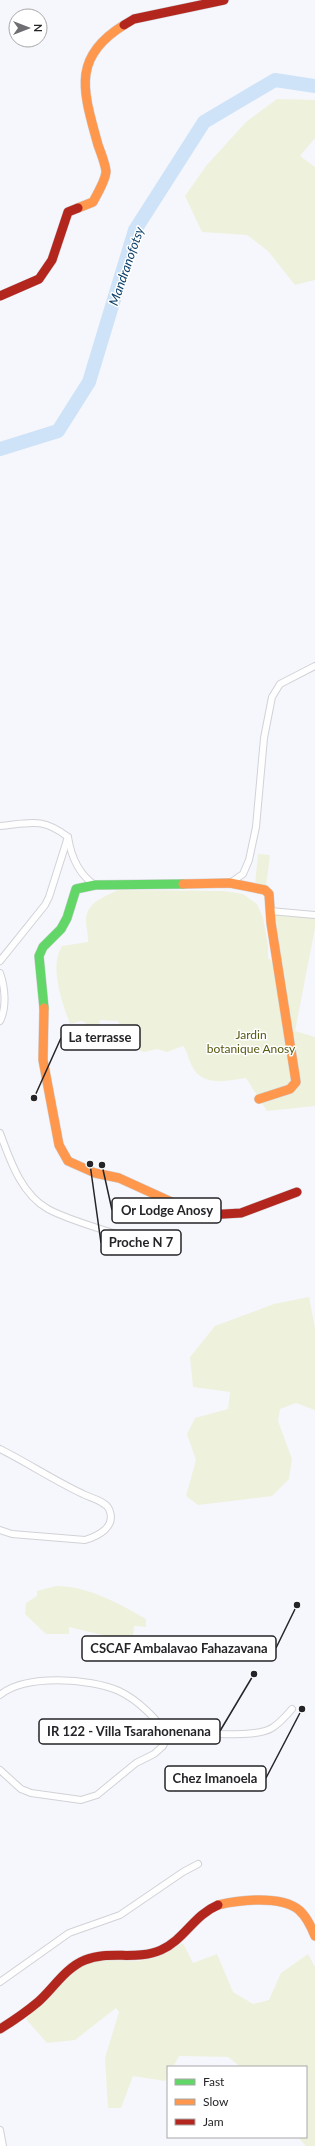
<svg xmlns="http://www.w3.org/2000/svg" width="315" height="2146" font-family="Lato,sans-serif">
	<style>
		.green { fill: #eef1dc }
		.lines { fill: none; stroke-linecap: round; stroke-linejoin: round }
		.river { stroke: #cfe3f8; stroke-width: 14 }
		.street-casing { stroke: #d1d2d6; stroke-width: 8 }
		.fast-casing { stroke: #d1d2d6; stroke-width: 10 }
		.slow-casing { stroke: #d1d2d6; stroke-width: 10 }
		.jam-casing { stroke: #d1d2d6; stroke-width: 10 }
		.street { stroke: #fefeff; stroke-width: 6 }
		.fast { stroke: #63d668; stroke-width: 9 }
		.slow { stroke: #ff974d; stroke-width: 9 }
		.jam { stroke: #b3261e; stroke-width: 9 }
		.labels { text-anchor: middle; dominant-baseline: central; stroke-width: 3; stroke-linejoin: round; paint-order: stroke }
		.park-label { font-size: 12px; fill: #575911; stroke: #fff }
		.water-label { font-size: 13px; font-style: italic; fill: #0c3f6a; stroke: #fff }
		.leader { fill: none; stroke: #252529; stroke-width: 1.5 }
		.callout-dot { fill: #252529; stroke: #fff; stroke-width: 1.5 }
		.callout { fill: #fff; stroke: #252529; stroke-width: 1.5 }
		.callout-label { font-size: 13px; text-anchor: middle; font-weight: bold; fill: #252529 }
	</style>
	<rect width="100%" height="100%" fill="#f6f7fc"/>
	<g class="green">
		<polygon points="277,99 315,100 315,138 300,156 315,167 315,280 295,285 268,251 247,235 202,232 185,196 206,166 246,122"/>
		<polygon points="258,854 270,855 266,886 255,885"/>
		<path d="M118,890L224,891L243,894L257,904L263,918L268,945V958L278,967L273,912L315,918V928L295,1031L315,1037V1106L267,1111L246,1078C227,1081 202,1087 192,1066C188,1059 188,1052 183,1046L167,1052L157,1049L144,1052L139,1050L136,1042L123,1030L118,1021L100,1020L97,1034L89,1032L85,1022L81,1021L70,1024C62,1002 49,967 62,946L88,942C88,936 87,930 86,923C85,903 102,898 118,890Z"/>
		<polygon points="309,1297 315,1328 315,1410 296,1403 280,1409 278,1421 292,1459 289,1479 272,1496 198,1505 186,1496 196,1460 187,1434 195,1418 228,1409 230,1392 193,1387 190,1357 215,1326 274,1304"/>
		<path d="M56,1586C88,1586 118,1603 146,1619V1627L134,1626L133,1637L119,1639L69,1627V1634H46L25,1614L26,1603L37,1596V1591Z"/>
		<polygon points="40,1722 73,1729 70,1743 37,1737"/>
		<polygon points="183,1943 193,1963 217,1954 233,1992 253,2004 269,2000 281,1973 308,1954 315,1967 315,2146 306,2146 298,2137 306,2137 306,2067 241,2067 228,2057 179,2056 173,2067 168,2067 168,2075 165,2081 133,2076 121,2108 108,2108 105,2058 119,2012 116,2008 75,2040 47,2043 26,2019 80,1964 97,1960 139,1961 162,1955"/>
	</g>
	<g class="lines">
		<polyline class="river" points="0,449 58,431 89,382 135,230 204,122 275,80 315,86"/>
		<g class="street-casing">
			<g id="street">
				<path d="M0,826C30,823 42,817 68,837C71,856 78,874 95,885"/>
				<polyline points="230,883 243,874 249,860 256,827 264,738 272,697 280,684 315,666"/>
				<polyline points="270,911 315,915"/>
				<polyline points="0,961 45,905 49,897 68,837"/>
				<path d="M0,973C5,987 7,1007 0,1021"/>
				<path d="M0,1133C10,1160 21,1194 48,1209C68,1220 102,1229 125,1237"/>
				<path d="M0,1449C28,1463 55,1481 83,1494C91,1498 105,1501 109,1509C117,1527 98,1536 85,1540L12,1534L0,1530"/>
				<path d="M0,1695C25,1674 90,1678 119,1691C138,1700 157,1719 168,1736L163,1746L154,1754L136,1763L97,1795L81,1800L31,1793L21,1789L0,1770"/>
				<path d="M168,1736C195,1730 252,1740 272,1728C280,1723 286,1716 292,1709"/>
				<polyline points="0,1982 69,1933 120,1915 183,1872 198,1864"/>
				<polyline points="0,2130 3,2146"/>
			</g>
		</g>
		<g class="fast-casing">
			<polyline id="fast" points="44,1008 39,956 43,947 61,929 67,918 76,889 95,885 183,884"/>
		</g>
		<g class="slow-casing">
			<g id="slow">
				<path d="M78,208L93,202C97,194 106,180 106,171C105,163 101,153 98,145C84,93 70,58 124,25"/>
				<polyline points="183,884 230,883 265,890 269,894 271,923 296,1082 290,1089 259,1099"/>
				<polyline points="44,1008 43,1060 59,1145 68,1161 95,1173 119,1178 198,1214 207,1215"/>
				<path d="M218,1905C239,1900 281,1895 299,1910C307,1917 311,1926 315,1936"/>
			</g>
		</g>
		<g class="jam-casing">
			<g id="jam">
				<polyline points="124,25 134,19 224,0"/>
				<polyline points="0,296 39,279 52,260 68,212 78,208"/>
				<polyline points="207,1215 241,1213 297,1192"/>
				<path d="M0,2029C13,2021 26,2012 38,2002C53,1989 65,1968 85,1960C109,1950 137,1961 161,1950C184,1940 194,1915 218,1905"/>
			</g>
		</g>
		<use href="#street" class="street"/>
		<use href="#fast" class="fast"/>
		<use href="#slow" class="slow"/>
		<use href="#jam" class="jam"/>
	</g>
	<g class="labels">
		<g class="park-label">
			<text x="251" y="1034">Jardin<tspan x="251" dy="14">botanique Anosy</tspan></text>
		</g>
		<g class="water-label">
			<text transform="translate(126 266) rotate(-71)">Mandranofotsy</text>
		</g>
	</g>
	<path class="leader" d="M34 1098L61 1038M102 1165L112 1210M90 1164L101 1243M297 1605L276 1648M254 1674L220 1731M302 1709L266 1778"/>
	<g class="callout-dot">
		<circle cx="34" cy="1098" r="4"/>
		<circle cx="102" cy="1165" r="4"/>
		<circle cx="90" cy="1164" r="4"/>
		<circle cx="297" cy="1605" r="4"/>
		<circle cx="254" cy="1674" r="4"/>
		<circle cx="302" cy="1709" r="4"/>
	</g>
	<g class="callout">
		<rect x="61" y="1025" width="79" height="25" rx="4"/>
		<rect x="112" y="1198" width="109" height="25" rx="4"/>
		<rect x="101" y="1230" width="80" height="25" rx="4"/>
		<rect x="82" y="1636" width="194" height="25" rx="4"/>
		<rect x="39" y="1719" width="181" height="25" rx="4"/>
		<rect x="165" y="1766" width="101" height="25" rx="4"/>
	</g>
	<g class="callout-label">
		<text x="100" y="1042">La terrasse</text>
		<text x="167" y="1215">Or Lodge Anosy</text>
		<text x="141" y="1247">Proche N 7</text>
		<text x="179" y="1653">CSCAF Ambalavao Fahazavana</text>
		<text x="129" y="1736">IR 122 - Villa Tsarahonenana</text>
		<text x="215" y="1783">Chez Imanoela</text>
	</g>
	<rect x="167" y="2066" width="140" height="72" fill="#ffffff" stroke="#a8a8a9"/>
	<rect x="175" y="2079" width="20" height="6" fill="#63d668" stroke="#a8a8a9"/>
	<text x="203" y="2086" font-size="12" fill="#252529">Fast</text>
	<rect x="175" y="2099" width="20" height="6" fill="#ff974d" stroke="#a8a8a9"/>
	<text x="203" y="2106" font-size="12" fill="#252529">Slow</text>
	<rect x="175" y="2119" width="20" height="6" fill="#b3261e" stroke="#a8a8a9"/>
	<text x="203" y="2126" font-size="12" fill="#252529">Jam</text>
	<g transform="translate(28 28) rotate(90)"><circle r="19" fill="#ffffff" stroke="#a8a8a9"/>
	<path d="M0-3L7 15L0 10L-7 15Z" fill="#6e6e73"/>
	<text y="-6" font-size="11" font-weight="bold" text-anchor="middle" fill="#252529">N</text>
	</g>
</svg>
